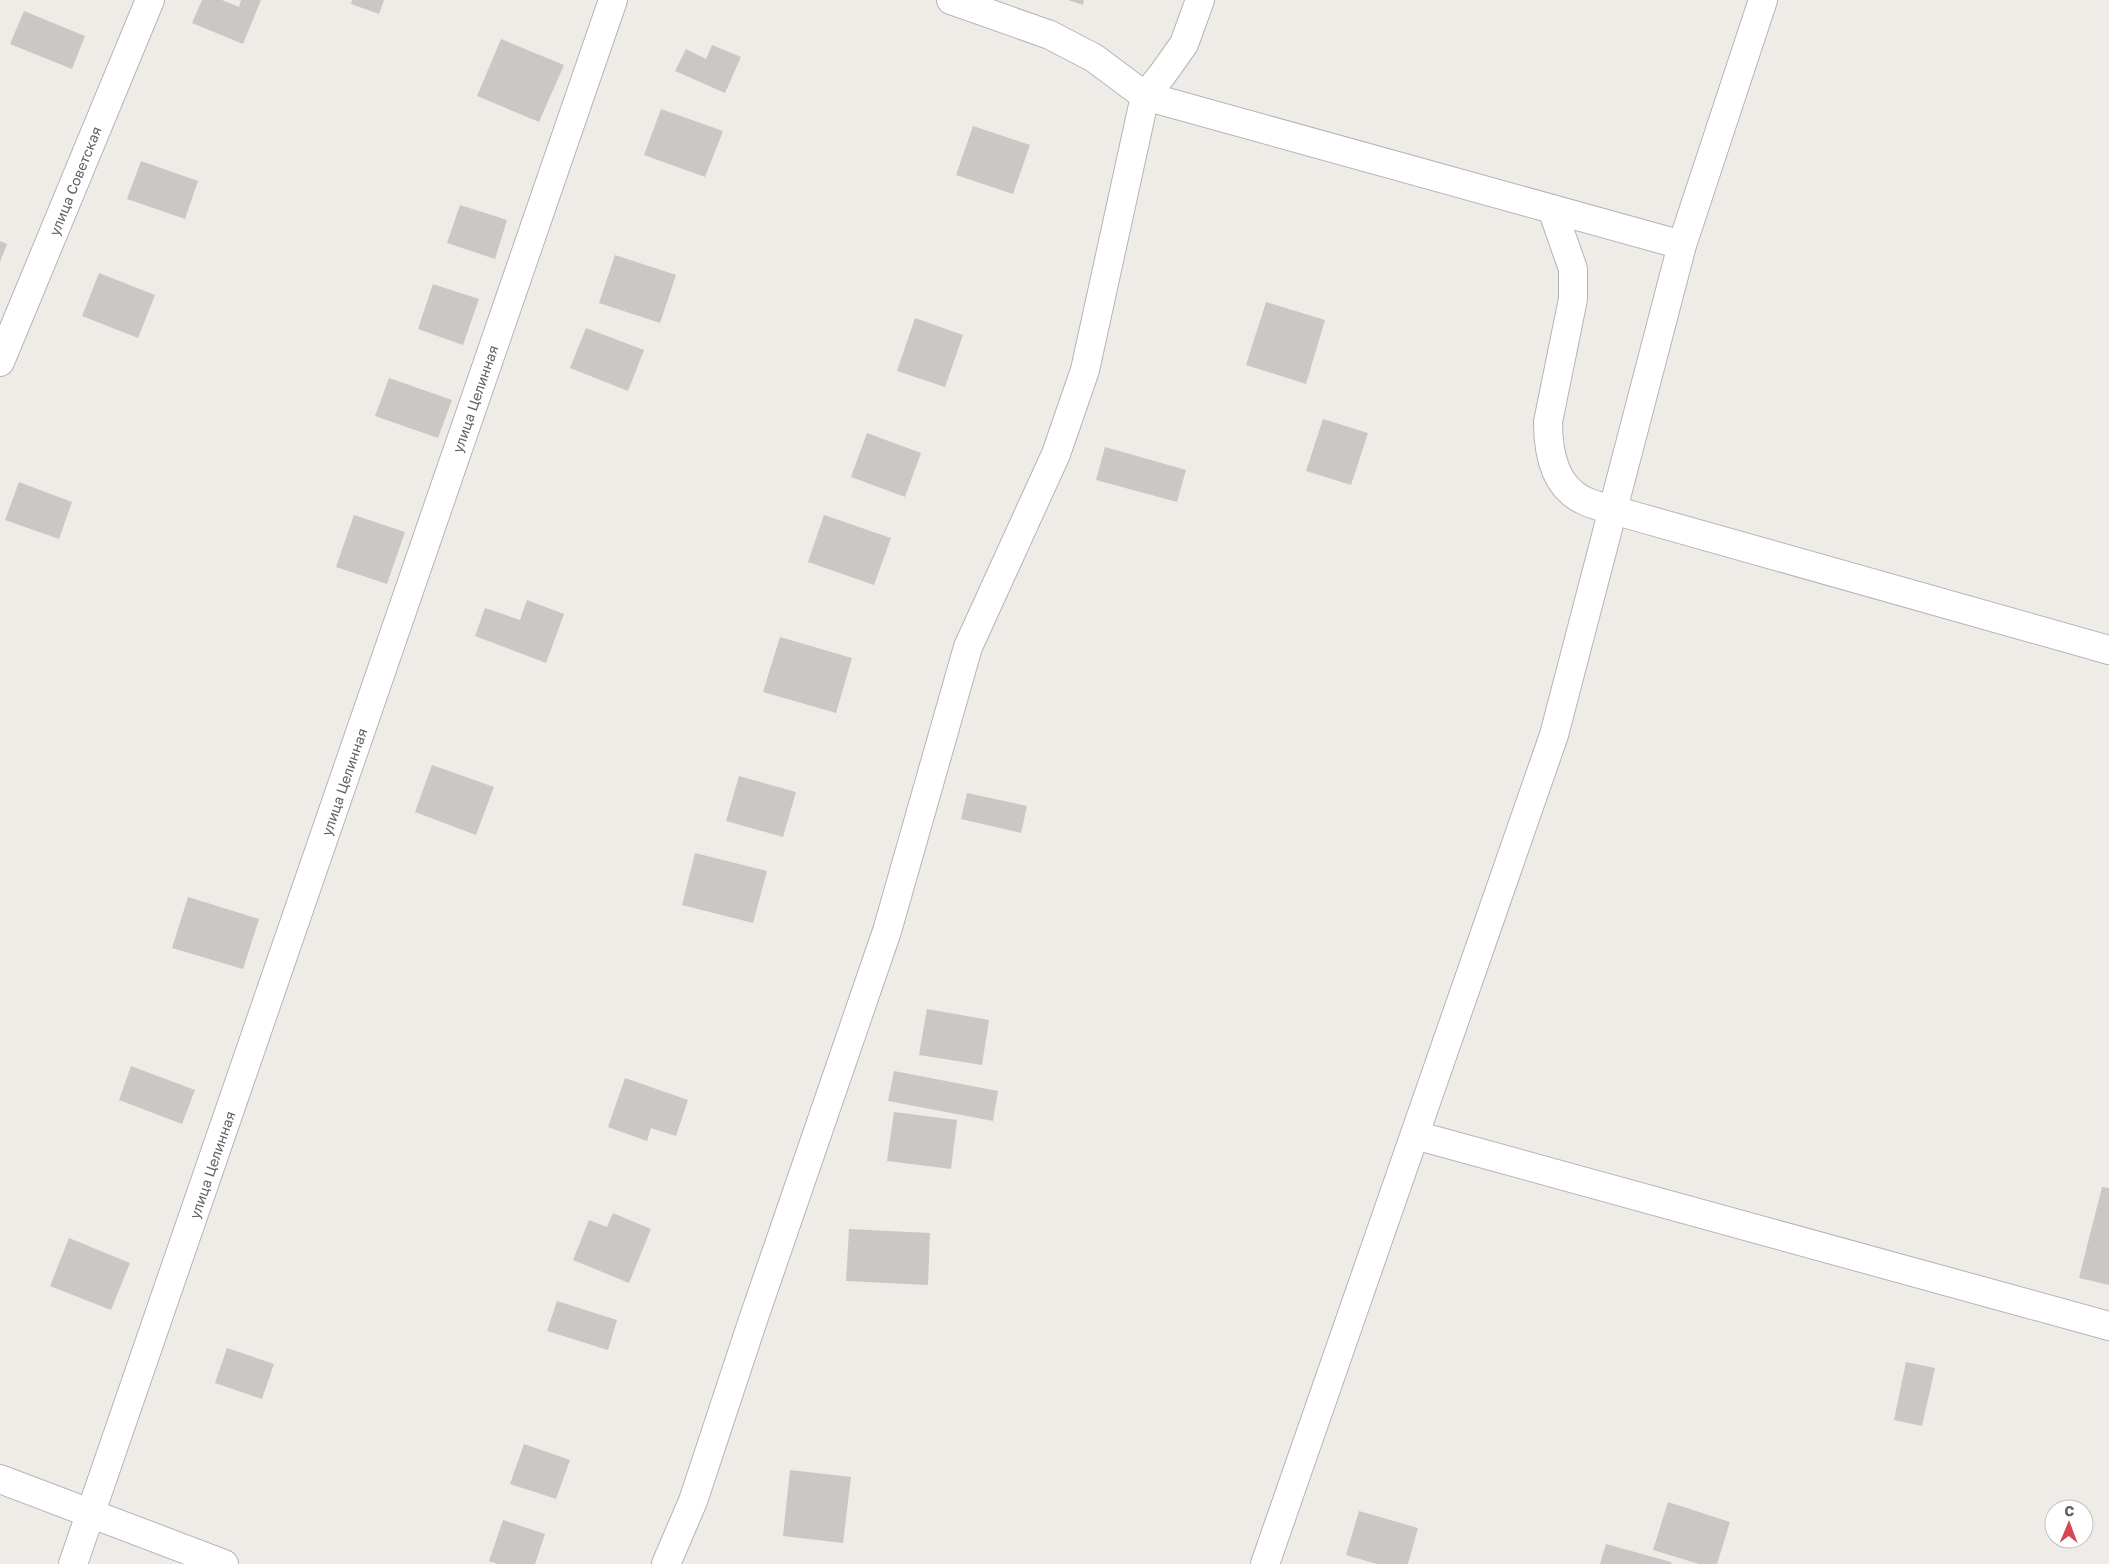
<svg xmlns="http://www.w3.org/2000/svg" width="2109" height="1564" font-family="'Golos Text',sans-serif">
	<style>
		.building { fill: #cbc7c4 }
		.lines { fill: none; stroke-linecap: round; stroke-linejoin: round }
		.minor-casing { stroke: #b2b5b8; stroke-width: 30 }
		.minor { stroke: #fff; stroke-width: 28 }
		.labels { text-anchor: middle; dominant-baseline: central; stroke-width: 4; stroke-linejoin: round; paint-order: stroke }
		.street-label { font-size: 14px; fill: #5f6366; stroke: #fff }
	</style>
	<rect width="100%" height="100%" fill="#efece8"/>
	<g class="building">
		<polygon points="202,0 222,0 239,7 241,0 261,0 243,44 192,23"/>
		<polygon points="352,0 384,0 379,14 351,4"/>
		<polygon points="1068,0 1084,0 1083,5"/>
		<polygon points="24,11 85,36 72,69 10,44"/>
		<polygon points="501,39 564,65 539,122 477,96"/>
		<polygon points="712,45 741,57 725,93 675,71 686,49 706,59"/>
		<polygon points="661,109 723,131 705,177 644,155"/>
		<polygon points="973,126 1030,145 1013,194 956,175"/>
		<polygon points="141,161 198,181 185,219 127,199"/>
		<polygon points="460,205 507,220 495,259 447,243"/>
		<polygon points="0,241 7,244 0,262"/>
		<polygon points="615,255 676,275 660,323 599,303"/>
		<polygon points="99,273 155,295 138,338 82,316"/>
		<polygon points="433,284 479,299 463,345 418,329"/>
		<polygon points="1266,302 1325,320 1306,384 1246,365"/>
		<polygon points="915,318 963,335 945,387 897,371"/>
		<polygon points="586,328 644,350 628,391 570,368"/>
		<polygon points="389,378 452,400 438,438 375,416"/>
		<polygon points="1323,419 1368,433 1351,485 1306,471"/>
		<polygon points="867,433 921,453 905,497 851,477"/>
		<polygon points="1105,447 1186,470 1177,502 1096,480"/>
		<polygon points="19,482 72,502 59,539 5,520"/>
		<polygon points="354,515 405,532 387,584 336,567"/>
		<polygon points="824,515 891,538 874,585 808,562"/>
		<polygon points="527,600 564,614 546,663 475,636 485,608 520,620"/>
		<polygon points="780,637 852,658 836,713 763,692"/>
		<polygon points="432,765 494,787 476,835 415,812"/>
		<polygon points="739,776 796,792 783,837 726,821"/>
		<polygon points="967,793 1027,806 1021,833 961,819"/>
		<polygon points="695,853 767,871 753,923 682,905"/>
		<polygon points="188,897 259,919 243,969 172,948"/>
		<polygon points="927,1009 989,1020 982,1065 919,1055"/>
		<polygon points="131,1066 195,1090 182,1124 119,1100"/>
		<polygon points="894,1071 998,1091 993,1121 888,1101"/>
		<polygon points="625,1078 688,1100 676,1136 651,1128 647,1141 608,1127"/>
		<polygon points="894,1112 957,1120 951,1169 887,1161"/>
		<polygon points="2102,1187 2109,1188 2109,1285 2079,1278"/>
		<polygon points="613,1213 651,1229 629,1283 573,1260 589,1220 607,1227"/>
		<polygon points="849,1229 930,1233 928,1285 846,1281"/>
		<polygon points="69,1238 130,1263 111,1310 50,1286"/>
		<polygon points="557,1301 617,1320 608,1350 547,1331"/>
		<polygon points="227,1348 274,1364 262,1399 215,1383"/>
		<polygon points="1906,1362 1935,1368 1922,1426 1894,1420"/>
		<polygon points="524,1444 570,1460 556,1499 510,1484"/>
		<polygon points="790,1470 851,1477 843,1543 783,1536"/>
		<polygon points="1668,1502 1730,1522 1717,1564 1699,1564 1653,1550"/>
		<polygon points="1359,1511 1418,1528 1408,1564 1377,1564 1346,1555"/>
		<polygon points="503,1520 545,1534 535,1564 498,1564 489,1561"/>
		<polygon points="1606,1544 1671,1562 1671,1564 1600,1564"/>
	</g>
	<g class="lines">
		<g class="minor-casing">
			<g id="minor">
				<polyline points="951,0 1050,35 1094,58 1145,96 1682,245"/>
				<path d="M1552,209L1573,269V299L1548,422C1548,451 1554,486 1583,500C1592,505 1603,507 1613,510L2109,650"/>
				<polyline points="0,362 150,0"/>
				<polyline points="1415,1135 2109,1326"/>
				<polyline points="0,1479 224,1564"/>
				<polyline points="73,1564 613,0"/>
				<polyline points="666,1564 693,1501 753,1320 887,931 968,647 1056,454 1085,370 1145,96 1162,75 1184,44 1200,0"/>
				<polyline points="1265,1564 1554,735 1682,245 1763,0"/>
			</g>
		</g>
		<use href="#minor" class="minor"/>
	</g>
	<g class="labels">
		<g class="street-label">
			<text transform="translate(75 181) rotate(-68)">улица Советская</text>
			<text transform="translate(475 399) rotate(-71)">улица Целинная</text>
			<text transform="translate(344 782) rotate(-71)">улица Целинная</text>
			<text transform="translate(212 1165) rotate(-71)">улица Целинная</text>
		</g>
	</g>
	<g transform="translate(2069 1524) rotate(1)"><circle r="24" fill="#ffffff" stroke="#bfc1c2"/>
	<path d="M0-4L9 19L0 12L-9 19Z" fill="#d54852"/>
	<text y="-8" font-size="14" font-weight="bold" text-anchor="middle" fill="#5f6366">С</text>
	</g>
</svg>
